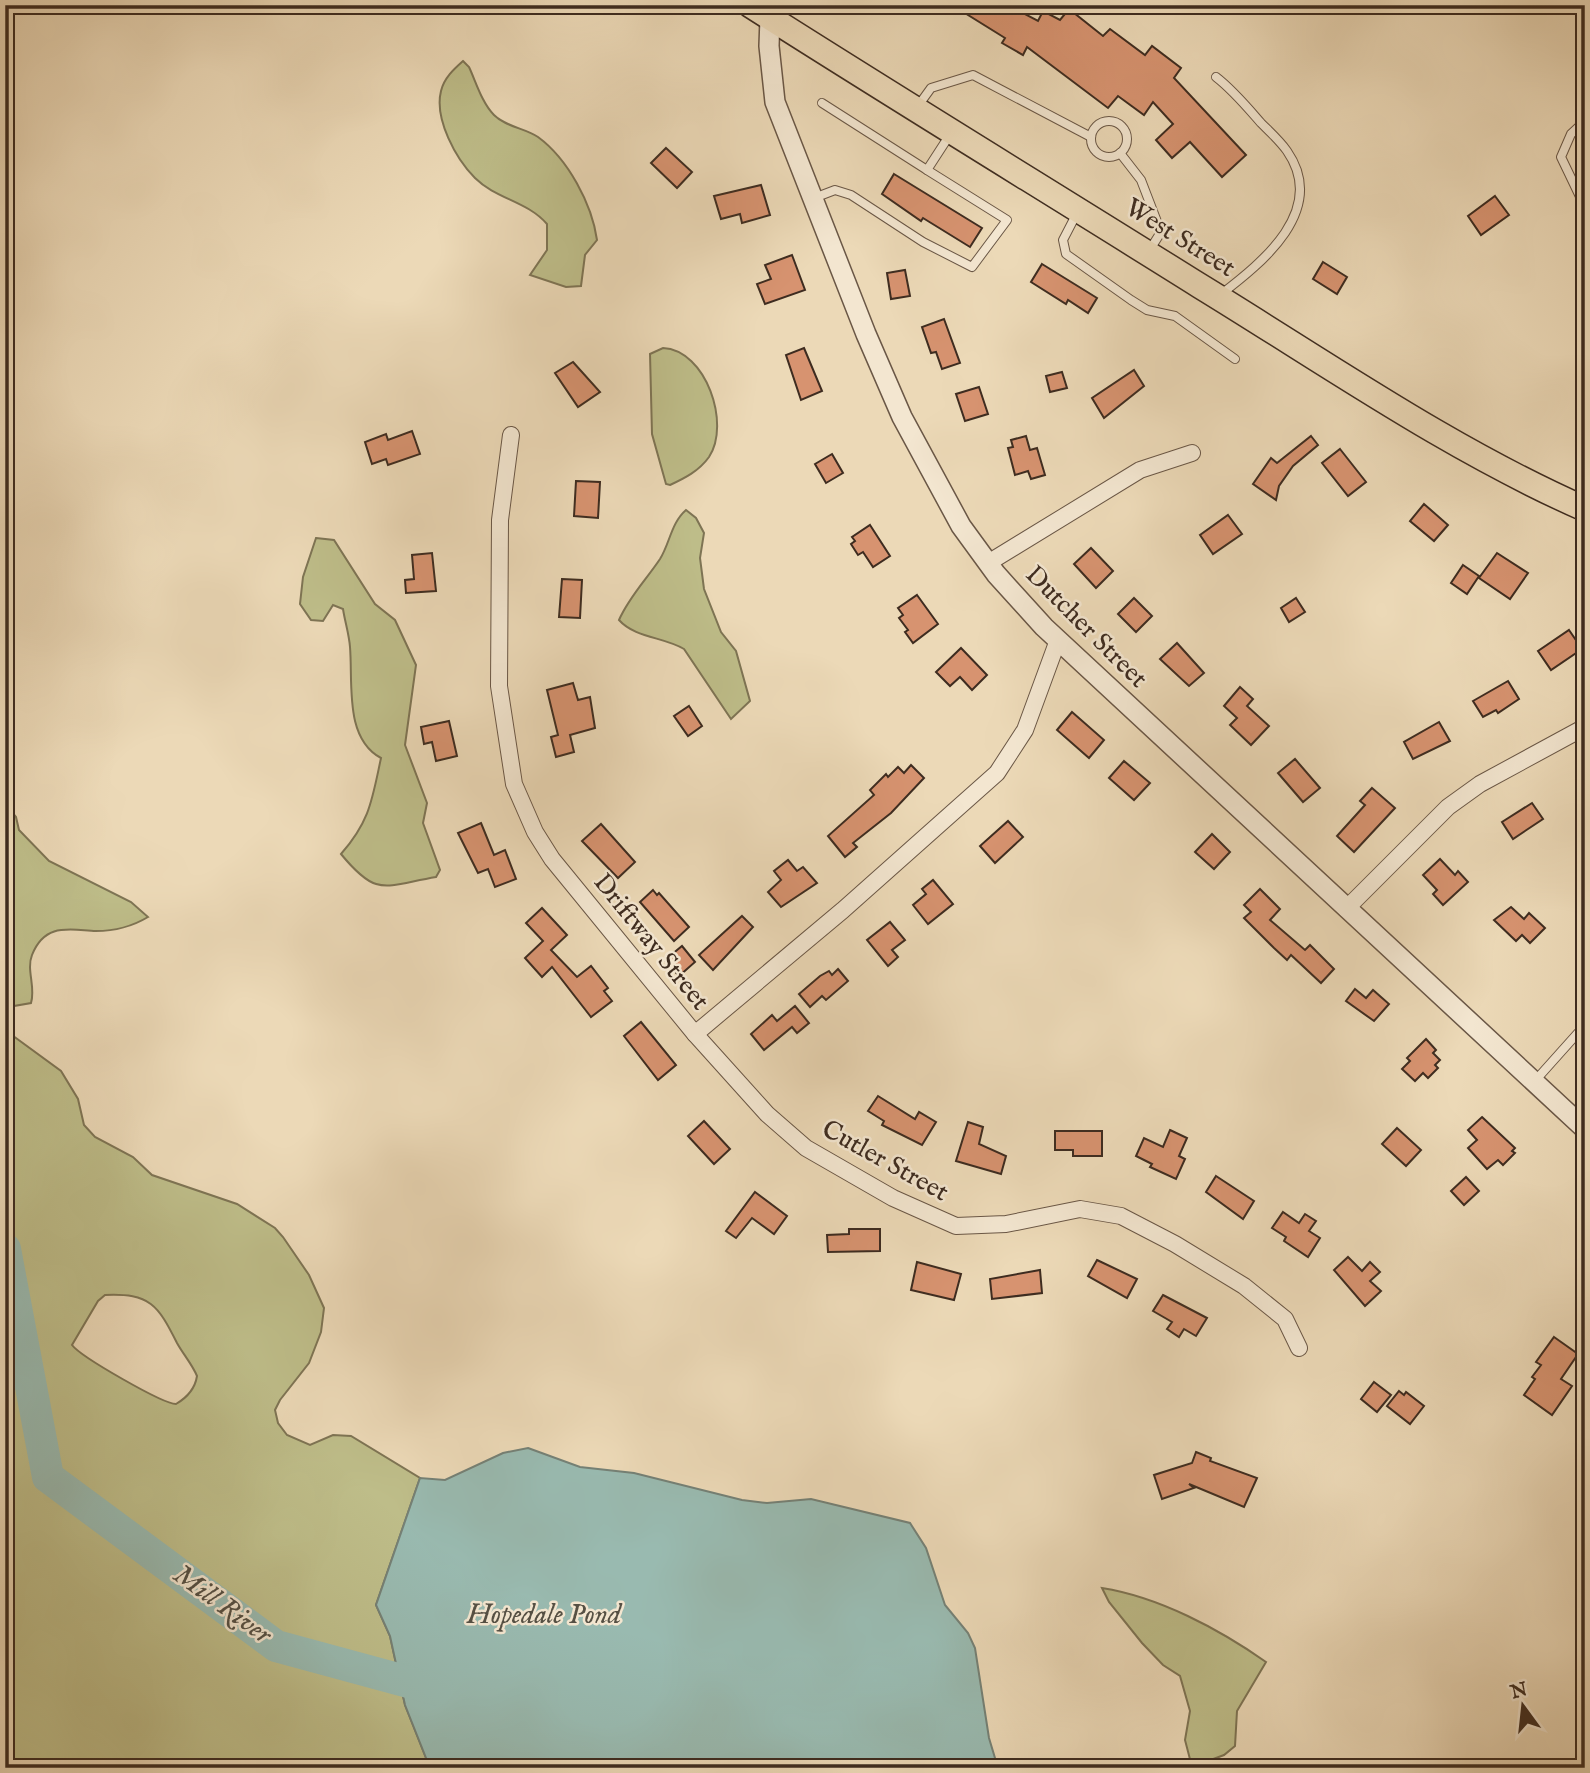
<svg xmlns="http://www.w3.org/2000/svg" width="1590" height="1773" font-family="'IM FELL English',serif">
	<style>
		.green { fill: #bebd89; stroke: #7e7454; stroke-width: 2; fill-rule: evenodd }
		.water { fill: #99bab0; stroke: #758176; stroke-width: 2 }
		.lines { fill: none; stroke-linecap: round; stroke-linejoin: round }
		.river { stroke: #99bab0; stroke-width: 32 }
		.building { fill: #d79370; stroke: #3e2c20; stroke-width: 2 }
		.service-casing { stroke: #6a5746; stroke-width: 10 }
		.minor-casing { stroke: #6a5746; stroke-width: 18 }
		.tertiary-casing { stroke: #6a5746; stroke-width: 22 }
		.primary-casing { stroke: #3e2c20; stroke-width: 27 }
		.service { stroke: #f3e6d0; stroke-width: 8 }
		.minor { stroke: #f3e6d0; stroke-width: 16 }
		.tertiary { stroke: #f3e6d0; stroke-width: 19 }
		.primary { stroke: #ecd9b7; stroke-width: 24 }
		.labels { text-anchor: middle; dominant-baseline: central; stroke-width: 5; stroke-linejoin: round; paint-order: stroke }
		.street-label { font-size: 26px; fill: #3e2c20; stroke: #f3e6d0 }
		.water-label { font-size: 28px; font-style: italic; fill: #555044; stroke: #f3e6d0 }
	</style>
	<rect width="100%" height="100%" fill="#ecd9b7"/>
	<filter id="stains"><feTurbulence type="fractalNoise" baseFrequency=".00286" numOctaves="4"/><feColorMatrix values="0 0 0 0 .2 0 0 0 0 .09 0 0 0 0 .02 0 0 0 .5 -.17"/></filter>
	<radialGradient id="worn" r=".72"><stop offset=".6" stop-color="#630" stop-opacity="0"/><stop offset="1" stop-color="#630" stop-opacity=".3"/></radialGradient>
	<g class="green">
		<path d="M463,61L469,67C476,82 482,103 494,115C506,127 525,128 538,137C568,159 592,204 597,240L585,255L581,286L566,287L530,275L547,250V224C527,201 496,199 475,178C456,159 434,119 441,91C444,78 454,69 463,61Z"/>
		<path d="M663,348C706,350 731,424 709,457C699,471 685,478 670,485L666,484L652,434L650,354Z"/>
		<path d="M686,510L696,518L704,533L700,558L704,589L721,632L736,651L750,701L731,719L684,649C664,637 635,638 619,620C629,597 646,580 660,559C670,543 671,523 686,510Z"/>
		<path d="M316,538L334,540L375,604L395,620L416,665L405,745L427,803L423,823L440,870L436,877C384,886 377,898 341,854C370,821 372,800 381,758C344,738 353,683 350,647C349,634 345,622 343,609L333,605L323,621L311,620L300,604L303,577Z"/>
		<path d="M5,803L16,817L19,830L49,861L131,902L148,917C133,926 114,931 96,931C70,930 45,922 32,955C26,970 36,987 31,1003L8,1007Z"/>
		<path d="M5,1030L61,1071L78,1099L84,1125L95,1137L133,1157L152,1175L237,1204L275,1228L283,1237L309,1275L324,1308L321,1332L309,1363L280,1400L275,1410L278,1423L287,1435L310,1445L333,1435L351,1436L420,1478L376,1605L390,1636L405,1705L430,1768H5ZM105,1295C150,1293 158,1305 177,1343C183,1354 192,1364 197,1376C195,1389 188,1397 176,1404C163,1404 81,1357 72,1345L98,1301Z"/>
		<path d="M1102,1588C1159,1597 1219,1629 1266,1662L1237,1711L1235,1746L1224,1755L1192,1767L1185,1740L1190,1711L1180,1676L1163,1665L1142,1643L1109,1602Z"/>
	</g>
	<polygon class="water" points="528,1448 580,1467 634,1473 742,1500 767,1503 811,1499 910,1523 926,1548 945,1605 968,1633 975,1648 989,1738 998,1768 430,1768 405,1705 390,1636 376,1605 420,1478 445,1480 503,1453"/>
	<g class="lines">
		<polyline class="river" points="5,1249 48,1477 276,1646 438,1690"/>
	</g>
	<g class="building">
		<polygon points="952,5 1008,5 1038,21 1043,11 1060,20 1069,9 1103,36 1110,29 1145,55 1152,46 1181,68 1174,78 1246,155 1222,177 1190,142 1172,158 1156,140 1173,124 1153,102 1144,115 1118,96 1108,108 1027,47 1023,55 1002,43 1005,38"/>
		<polygon points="666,148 692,172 677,188 651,163"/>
		<polygon points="894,174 982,228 970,247 923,218 921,221 882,194"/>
		<polygon points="761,185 770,215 742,223 740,214 721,219 714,196"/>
		<polygon points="1495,196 1509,215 1481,235 1468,216"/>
		<polygon points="792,255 805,290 765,304 757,284 771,279 765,265"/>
		<polygon points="1323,262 1347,277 1337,294 1313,279"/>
		<polygon points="1042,264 1097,298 1088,313 1068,300 1066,304 1031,282"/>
		<polygon points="905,270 910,296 891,299 887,273"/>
		<polygon points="944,319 960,363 942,369 936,352 931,353 922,327"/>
		<polygon points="804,348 822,391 801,400 786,355"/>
		<polygon points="573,362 600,392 578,407 555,373"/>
		<polygon points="1134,370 1144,386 1104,418 1092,398"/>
		<polygon points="1062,372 1067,388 1050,392 1046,376"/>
		<polygon points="979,387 988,414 965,421 956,394"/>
		<polygon points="412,431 420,454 388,465 386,459 372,464 365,442 386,434 388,440"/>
		<polygon points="1026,436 1030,450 1037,448 1045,475 1031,479 1028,471 1015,475 1008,448 1013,447 1011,440"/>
		<polygon points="1311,436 1318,445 1293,466 1279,486 1276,500 1253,484 1271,458 1277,463"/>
		<polygon points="1340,449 1366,482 1348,496 1322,463"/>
		<polygon points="832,454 843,473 826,483 815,464"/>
		<polygon points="576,481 600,482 598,518 574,516"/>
		<polygon points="1424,504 1448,525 1434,541 1410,521"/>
		<polygon points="1228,515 1242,534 1213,554 1200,535"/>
		<polygon points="870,525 890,556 873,567 863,552 858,555 851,544 855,541 852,537"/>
		<polygon points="1091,548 1113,571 1096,588 1074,564"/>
		<polygon points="432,553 436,591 406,593 405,580 414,579 412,555"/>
		<polygon points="1497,553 1528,573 1510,599 1479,578"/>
		<polygon points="1463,565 1479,576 1467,594 1451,583"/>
		<polygon points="562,579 582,580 580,618 559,617"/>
		<polygon points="917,595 938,624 913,643 905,632 908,630 899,618 903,615 898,608"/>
		<polygon points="1134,598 1152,616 1136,632 1118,614"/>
		<polygon points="1296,598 1305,612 1289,622 1281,608"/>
		<polygon points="1569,630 1582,649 1551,670 1538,651"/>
		<polygon points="1177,643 1204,673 1189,686 1160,659"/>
		<polygon points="961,648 987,675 972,690 960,677 950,686 936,672"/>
		<polygon points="1508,681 1519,699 1498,713 1496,710 1483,717 1473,701"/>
		<polygon points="573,683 578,700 590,697 595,728 570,735 574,752 556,757 551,737 558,735 547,690"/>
		<polygon points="1240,687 1253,699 1247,706 1269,726 1251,745 1230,725 1237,718 1224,706"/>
		<polygon points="689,706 702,726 688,736 674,716"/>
		<polygon points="1072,712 1104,740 1089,758 1057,730"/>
		<polygon points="449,721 457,756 436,761 432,742 424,744 421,727"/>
		<polygon points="1439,722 1450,741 1413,759 1404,742"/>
		<polygon points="1295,759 1320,788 1303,802 1278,773"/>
		<polygon points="1124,761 1150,783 1134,800 1109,778"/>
		<polygon points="911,765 924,778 891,813 853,843 857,847 845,857 828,836 874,795 870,790 886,774 888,777 898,767 904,773"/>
		<polygon points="1372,788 1395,808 1354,852 1337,836 1365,805 1360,801"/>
		<polygon points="1532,803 1543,819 1513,839 1502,822"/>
		<polygon points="1008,821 1023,837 995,863 980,846"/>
		<polygon points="481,823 494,855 505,850 516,879 495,887 488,869 478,873 458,833"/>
		<polygon points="601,824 635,862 618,878 582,841"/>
		<polygon points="1212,834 1230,852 1214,869 1195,852"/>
		<polygon points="1440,859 1455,875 1458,871 1468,882 1443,905 1433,894 1437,890 1423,875"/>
		<polygon points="788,860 797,871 803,867 817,883 781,907 768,892 781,880 774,871"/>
		<polygon points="933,880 953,904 928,924 913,905 926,894 922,889"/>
		<polygon points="1260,889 1280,909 1270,920 1305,950 1310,945 1334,969 1321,983 1291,955 1287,960 1274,948 1244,918 1251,912 1244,905"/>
		<polygon points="653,890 657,895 659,893 689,927 674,941 640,902"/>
		<polygon points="1511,907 1524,919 1529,913 1545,928 1530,943 1522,935 1516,941 1494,920"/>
		<polygon points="542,908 567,935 551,950 577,977 591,966 608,988 604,991 612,1001 591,1017 552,967 542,977 525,958 543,941 526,923"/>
		<polygon points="742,916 753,927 713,970 699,955"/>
		<polygon points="890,922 905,940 892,950 898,957 888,966 867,940"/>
		<polygon points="682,946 695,962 679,976 665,960"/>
		<polygon points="838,969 848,981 826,1000 822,996 810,1007 799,994 820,976 829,971 832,975"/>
		<polygon points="1355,989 1366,998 1373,990 1389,1004 1374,1021 1346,1001"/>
		<polygon points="795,1006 809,1023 797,1033 792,1027 764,1050 751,1034 772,1015 777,1021"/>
		<polygon points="641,1022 676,1065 658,1080 624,1036"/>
		<polygon points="1426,1039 1436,1050 1433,1053 1440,1060 1435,1065 1438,1068 1428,1078 1423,1073 1415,1081 1402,1069 1410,1061 1407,1058"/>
		<polygon points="878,1096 915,1119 919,1112 936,1122 922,1145 882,1125 884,1121 868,1111"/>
		<polygon points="1482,1117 1515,1148 1512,1151 1515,1153 1503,1165 1498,1160 1487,1169 1468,1148 1477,1140 1468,1130"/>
		<polygon points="704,1121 730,1149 714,1164 688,1136"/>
		<polygon points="968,1122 983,1127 979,1144 1006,1156 1001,1174 956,1161"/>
		<polygon points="1397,1128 1421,1150 1406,1166 1382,1144"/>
		<polygon points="1170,1130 1187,1138 1179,1156 1185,1159 1176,1179 1150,1167 1152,1164 1136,1156 1144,1138 1163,1147"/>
		<polygon points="1055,1131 1102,1131 1102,1156 1073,1156 1073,1150 1055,1150"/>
		<polygon points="1216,1176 1254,1201 1243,1219 1206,1192"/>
		<polygon points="1466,1177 1479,1191 1464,1205 1451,1191"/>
		<polygon points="755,1192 787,1216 774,1234 752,1218 736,1238 726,1231"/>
		<polygon points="1283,1212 1299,1223 1305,1214 1316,1221 1309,1231 1320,1238 1308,1257 1284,1241 1286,1237 1272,1228"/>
		<polygon points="849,1229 880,1229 880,1251 828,1252 827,1235 849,1234"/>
		<polygon points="1348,1257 1362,1271 1370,1262 1380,1272 1370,1281 1381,1291 1365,1306 1334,1270"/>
		<polygon points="1097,1260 1137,1279 1127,1298 1088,1276"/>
		<polygon points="917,1262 961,1274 954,1300 911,1290"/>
		<polygon points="1040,1270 1042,1293 992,1299 990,1279"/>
		<polygon points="1163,1295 1207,1318 1196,1336 1184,1329 1179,1337 1167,1329 1172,1322 1153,1311"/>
		<polygon points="1554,1337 1578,1354 1561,1379 1572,1386 1552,1415 1524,1395 1535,1379 1532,1377 1541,1365 1536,1362"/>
		<polygon points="1374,1382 1391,1395 1377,1412 1361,1399"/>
		<polygon points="1399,1391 1404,1395 1406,1392 1424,1406 1410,1424 1387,1406"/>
		<polygon points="1196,1452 1211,1458 1210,1461 1257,1478 1244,1507 1189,1484 1194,1488 1162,1499 1154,1475 1192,1463"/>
	</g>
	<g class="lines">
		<g class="service-casing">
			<g id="service">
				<path d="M1216,77C1233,90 1247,107 1261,123C1270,132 1280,141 1287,151C1328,210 1263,262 1220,295"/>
				<polyline points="822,103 927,170 951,133"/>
				<polyline points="918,106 931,88 973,75 1091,137"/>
				<polyline points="1585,121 1571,134 1561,157 1585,207"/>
				<circle cx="1109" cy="139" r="18"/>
				<polyline points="1120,153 1141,180 1161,232 1149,251"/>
				<polyline points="814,198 835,190 851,195 923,242 972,267 1007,220 927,170"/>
				<polyline points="1077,213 1063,240 1066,254 1131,300 1147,310 1175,316 1235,359"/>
				<polyline points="1534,1082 1585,1025"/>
			</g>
		</g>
		<g class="minor-casing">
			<g id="minor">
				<polyline points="511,435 500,520 499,686 514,784 535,832 552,859 695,1034 843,910 997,773 1025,730 1058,640"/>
				<polyline points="988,563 1140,470 1192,453"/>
				<polyline points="1346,909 1448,807 1480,784 1585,727"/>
				<polyline points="695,1034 767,1114 806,1148 893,1198 956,1226 1006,1224 1080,1209 1121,1216 1175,1244 1244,1286 1285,1319 1299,1348"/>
			</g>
		</g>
		<g class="tertiary-casing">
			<polyline id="tertiary" points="770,18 769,46 775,102 866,334 902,417 961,526 996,574 1044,627 1585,1129"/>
		</g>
		<g class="primary-casing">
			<path id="primary" d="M750,5C899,100 1050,192 1200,286C1326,363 1449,449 1585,509"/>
		</g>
		<use href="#service" class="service"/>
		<use href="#minor" class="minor"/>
		<use href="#tertiary" class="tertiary"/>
		<use href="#primary" class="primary"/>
	</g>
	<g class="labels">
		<g class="street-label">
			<text transform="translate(1180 238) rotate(32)">West Street</text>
			<text transform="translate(1086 627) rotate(45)">Dutcher Street</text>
			<text transform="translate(651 942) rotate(51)">Driftway Street</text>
			<text transform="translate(885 1161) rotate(29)">Cutler Street</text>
		</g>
		<g class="water-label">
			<text transform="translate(222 1605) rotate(36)">Mill River</text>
			<text x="544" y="1615">Hopedale Pond</text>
		</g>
	</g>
	<rect width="1590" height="1773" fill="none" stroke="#ecd9b7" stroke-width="28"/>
	<rect x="7" y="7" width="1576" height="1759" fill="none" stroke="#3e2c20" stroke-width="3.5"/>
	<rect x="14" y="14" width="1562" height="1745" fill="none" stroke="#3e2c20" stroke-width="2"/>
	<g transform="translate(1523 1706) rotate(345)" stroke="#f3e6d0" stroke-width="5" paint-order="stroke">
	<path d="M0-5L12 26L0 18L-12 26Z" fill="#3e2c20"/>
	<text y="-10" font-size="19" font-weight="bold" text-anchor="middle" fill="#3e2c20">N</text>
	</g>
	<rect width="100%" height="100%" filter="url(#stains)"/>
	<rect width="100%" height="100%" fill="url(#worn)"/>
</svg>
